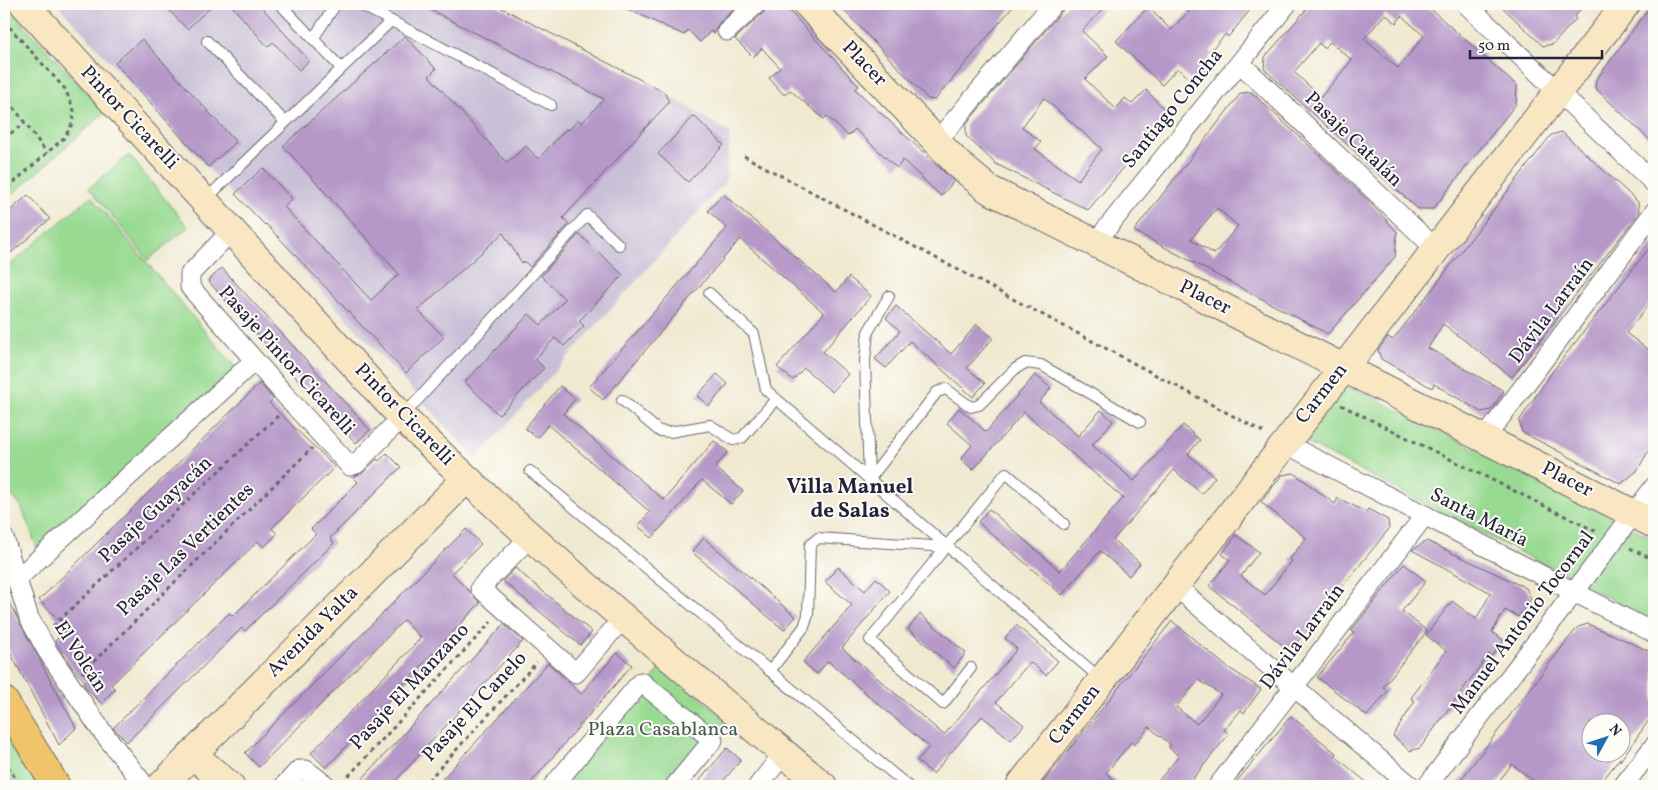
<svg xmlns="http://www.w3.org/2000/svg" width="1658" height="790" font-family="Vollkorn,serif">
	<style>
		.industrial { fill: #c9bfd7 }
		.green { fill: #99da92; stroke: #5e7e66 }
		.building { fill: #b598c8; fill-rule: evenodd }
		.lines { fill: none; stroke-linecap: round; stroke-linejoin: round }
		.lane-casing { stroke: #6a686f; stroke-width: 12 }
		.street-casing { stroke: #6a686f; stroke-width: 21 }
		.secondary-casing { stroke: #6a686f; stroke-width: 30 }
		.primary-casing { stroke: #6a686f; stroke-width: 30 }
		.path { stroke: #6a686f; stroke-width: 3; stroke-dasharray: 4 4; stroke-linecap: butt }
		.lane { stroke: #fff; stroke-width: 10 }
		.street { stroke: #fff; stroke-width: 19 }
		.secondary { stroke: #f9e7c3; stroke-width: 28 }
		.primary { stroke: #f1c36a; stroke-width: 28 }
		.labels { text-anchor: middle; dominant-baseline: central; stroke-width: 4; stroke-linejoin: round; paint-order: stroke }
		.street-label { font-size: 20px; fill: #22223b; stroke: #fdfcf7 }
		.park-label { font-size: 20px; fill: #465955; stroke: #fdfcf7 }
		.neighbourhood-label { font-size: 21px; font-weight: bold; fill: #22223b; stroke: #fdfcf7 }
	</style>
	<rect width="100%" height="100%" fill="#fdfcf7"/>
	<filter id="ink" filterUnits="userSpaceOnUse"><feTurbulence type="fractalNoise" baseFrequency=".02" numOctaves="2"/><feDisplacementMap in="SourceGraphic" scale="10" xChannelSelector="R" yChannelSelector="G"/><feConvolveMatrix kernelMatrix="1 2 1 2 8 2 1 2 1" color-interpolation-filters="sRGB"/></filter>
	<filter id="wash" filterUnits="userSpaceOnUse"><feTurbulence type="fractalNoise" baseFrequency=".0096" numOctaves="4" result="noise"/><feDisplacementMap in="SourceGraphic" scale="20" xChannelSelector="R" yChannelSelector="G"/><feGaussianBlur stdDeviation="1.12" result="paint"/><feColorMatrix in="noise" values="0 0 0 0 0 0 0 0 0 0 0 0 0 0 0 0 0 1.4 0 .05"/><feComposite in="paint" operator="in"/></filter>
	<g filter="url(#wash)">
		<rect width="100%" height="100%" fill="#f0e9d0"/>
		<polygon class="industrial" points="57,4 494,4 664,92 730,133 726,181 476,459"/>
		<g class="green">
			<polygon points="4,4 105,112 4,202"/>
			<polygon points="129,155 188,227 148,260 89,188"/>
			<polygon points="91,196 236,368 37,548 21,506 4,487 4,270"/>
			<polygon points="1348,385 1654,539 1654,621 1303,441"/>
			<polygon points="663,666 726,720 669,786 563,786"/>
			<polygon points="4,730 6,733 38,786 4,786"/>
		</g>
		<g id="blocks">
			<g class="building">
				<polygon points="163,4 214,4 187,29"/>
				<polygon points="230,4 259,4 309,61 299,70 273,42 268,47"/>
				<polygon points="419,4 494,4 664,92 669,102 563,218 569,224 530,267 524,261 522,263 503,233 418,310 444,337 406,373 266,224 265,225 235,194 263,168 292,199 284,207 371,300 399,274 283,146 405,36 436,69 429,76 507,163 526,146 538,159 566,129 569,130 578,120 582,123 604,99"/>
				<polygon points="617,4 740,4 719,23 713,34 711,31 700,42 688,30 684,35"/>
				<polygon points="767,4 783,4 859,86 855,89 954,181 941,196 903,160 897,168 855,129 848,136 827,116 824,119 790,90 784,95 769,78 780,68 762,48 753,57 735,39 764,12"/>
				<polygon points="838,4 1015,4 935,100 928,99"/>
				<path d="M1068,4H1108L1082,31L1108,56L1085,79L1116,109L1125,98L1132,104L1146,90L1169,114L1088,210L996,164L966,136V124ZM1044,98L1102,149L1078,180L1035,149L1041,142L1022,127Z"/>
				<polygon points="1196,4 1255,4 1228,37 1226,34 1210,51 1212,54 1206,62 1210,66 1194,83 1178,68 1162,85 1116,41 1148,7 1171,30"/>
				<path d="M1311,4H1425L1517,86L1516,104L1433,209H1418L1264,69L1265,57ZM1385,14L1396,23L1402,16L1424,36L1398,68L1364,39ZM1330,42L1352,60L1321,97L1294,72L1319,43L1324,48Z"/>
				<polygon points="1499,4 1585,4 1574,17 1576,19 1553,44 1543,46"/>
				<polygon points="1652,4 1654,4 1654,144 1595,88 1596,80"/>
				<polygon points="142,39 236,142 208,167 115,63"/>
				<path d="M1251,92L1372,204L1397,232L1395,257L1328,334L1134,231L1241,93ZM1217,208L1238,226L1214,254L1191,239Z"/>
				<polygon points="694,116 724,145 688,182 658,154"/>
				<polygon points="1562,132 1638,202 1639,213 1512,377 1443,324 1428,348 1504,391 1491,410 1481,412 1434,384 1432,388 1381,359 1378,350 1388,337 1393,340 1551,135"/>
				<polygon points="723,194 836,292 849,277 871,296 823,352 848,374 832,392 804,368 793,380 777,367 824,313 740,239 603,400 589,387 727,228 708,211"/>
				<polygon points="28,195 50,219 4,259 4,216"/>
				<polygon points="579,234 623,275 579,321 584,326 564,346 555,338 535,359 544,368 499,415 465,382 529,314 541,325 565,299 541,276"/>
				<polygon points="1654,242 1654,298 1626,333 1654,354 1654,441 1637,471 1621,484 1522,432 1519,421 1552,372"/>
				<polygon points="222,268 370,430 356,443 208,281"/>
				<polygon points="896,306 951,354 977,324 993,338 967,368 985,383 973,397 910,341 886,368 875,359 900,331 886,318"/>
				<polygon points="717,374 728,384 709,406 697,396"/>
				<polygon points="1035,375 1051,388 1039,402 1078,436 1101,410 1113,421 1092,445 1134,481 1183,425 1200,440 1188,454 1215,477 1202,494 1174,470 1113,540 1140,563 1129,576 1100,551 1062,595 978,522 989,509 1060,571 1123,498 1024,412 973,470 961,459 972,445 947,423 959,408 986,432"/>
				<polygon points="260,383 273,399 269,403 335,467 272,528 277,534 264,547 258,541 111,685 115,689 101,703 87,689 83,683 85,681 74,670 55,641 67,628 39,600"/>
				<polygon points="560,386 575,399 563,414 664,500 714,441 728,452 715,467 743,491 731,504 702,480 652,538 638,526 650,512 548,425 537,438 525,428"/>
				<polygon points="387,453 401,467 330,538 334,543 245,631 242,628 127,742 113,728 229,613 233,616 316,534 311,529 358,482 353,477 364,472 377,459 379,461"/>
				<polygon points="1294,473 1335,504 1338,498 1366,512 1368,509 1388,520 1389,529 1290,651 1209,586 1230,560 1222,554 1236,535 1259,552 1241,576 1265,595 1292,561 1290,559 1306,538 1261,502 1282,475"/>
				<polygon points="466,529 481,544 452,573 480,603 326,768 311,753 421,638 404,620 259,767 245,753"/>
				<polygon points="704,538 796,617 784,630 692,552"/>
				<polygon points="1427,541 1526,588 1531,599 1518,617 1505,610 1492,632 1504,641 1492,656 1489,654 1420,748 1410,751 1393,736 1415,701 1411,698 1446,651 1426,635 1452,601 1476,619 1491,593 1412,550"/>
				<polygon points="1404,564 1426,581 1402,611 1427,631 1383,687 1388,691 1367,716 1317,677 1354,633 1351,631"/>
				<polygon points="838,567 865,591 876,578 890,591 842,648 944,735 1017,649 1005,638 1016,625 1058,661 1046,675 1030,662 996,702 1024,725 1011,740 982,716 933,774 917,761 929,747 828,661 817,674 803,662 852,605 825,582"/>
				<polygon points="515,568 592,632 580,645 503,581"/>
				<polygon points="4,593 76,728 59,745 4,641"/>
				<polygon points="920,614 966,653 954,668 908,629"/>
				<path d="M1172,621L1226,666L1261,689L1244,713L1241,710L1224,730L1229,734L1187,786H1154L1179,756L1169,748L1171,745L1149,727L1134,745L1131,742L1106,773L1122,786H1040ZM1199,680L1221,695L1197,724L1176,707Z"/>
				<polygon points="504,624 523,641 391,786 356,786"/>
				<path d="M1588,624L1654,653V713L1620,761V758L1598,786H1540L1512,764L1495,786H1456L1569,638L1578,627ZM1590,722H1620V752H1590Z"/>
				<polygon points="617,653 632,665 528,786 436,786 548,663 581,694"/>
				<polygon points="1291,716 1337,754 1335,756 1371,786 1233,786"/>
				<polygon points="727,748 741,760 719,786 695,786"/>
			</g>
		</g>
	</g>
	<g filter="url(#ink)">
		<use href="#blocks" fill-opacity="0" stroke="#6a686f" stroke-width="1"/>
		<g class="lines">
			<g class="lane-casing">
				<g id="lane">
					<polyline points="280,4 341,68"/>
					<polyline points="359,4 551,105"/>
					<polyline points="313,39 336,4"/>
					<polyline points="207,41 285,122"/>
					<polyline points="205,200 391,21"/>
					<polyline points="709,293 754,334 766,390 1101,679"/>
					<polyline points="622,400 659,431 670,432 710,425 733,440 742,438 776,399"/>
					<polyline points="403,416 587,215 619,245"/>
					<polyline points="530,471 908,786"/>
					<polyline points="869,480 937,392 946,389 971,407 979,405 1015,369 1025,363 1041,365 1140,422"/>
					<polyline points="869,480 865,360 868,332 889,296"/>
					<polyline points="971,668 943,704 870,640 1006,473 1064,524"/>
					<polyline points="770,671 804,627 808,615 810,545 818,538 946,547"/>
				</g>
			</g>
			<g class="street-casing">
				<g id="street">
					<polyline points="1466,4 1654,183"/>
					<polyline points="727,31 756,4"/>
					<polyline points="1240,63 1436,249"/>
					<polyline points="937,141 1053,4"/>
					<polyline points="232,230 190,274 190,287 292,403 350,466 356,464 402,417"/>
					<polyline points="1095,243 1287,4"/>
					<polyline points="1485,438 1654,212"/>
					<polyline points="1284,443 1654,633"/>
					<polyline points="530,537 480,588 576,673 623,618"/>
					<polyline points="4,538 29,618 48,652 101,730 145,786"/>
					<polyline points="17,579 254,361"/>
					<polyline points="1174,585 1411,786"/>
					<polyline points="284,786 299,770 306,770 327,786"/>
					<polyline points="553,786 641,682 713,740 675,786"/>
					<polyline points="758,786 784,753"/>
					<polyline points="1218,786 1425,515"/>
					<polyline points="1427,786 1654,487"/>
					<polyline points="1623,786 1654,746"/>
				</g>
			</g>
			<g class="secondary-casing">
				<g id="secondary">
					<path d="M24,4L402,417C536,548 680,666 823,786"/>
					<polyline points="807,4 957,163 988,189 1654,524"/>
					<polyline points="192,754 230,786"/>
					<polyline points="161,786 466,479"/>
					<polyline points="1020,786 1626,4"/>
				</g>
			</g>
			<g class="primary-casing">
				<polyline id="primary" points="4,701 56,786"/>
			</g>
			<g class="path">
				<polyline points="4,21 65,89 74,110 73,122 65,137 4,191"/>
				<polyline points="4,94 47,153"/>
				<polyline points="4,138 25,123"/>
				<polyline points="744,156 1265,433"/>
				<polyline points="1341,405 1597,532"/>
				<polyline points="1630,548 1654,560"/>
				<polyline points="53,626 280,414"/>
				<polyline points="82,673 312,448"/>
				<polyline points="4,760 20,786"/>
				<polyline points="343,782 491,622"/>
				<polyline points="423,786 537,662"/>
			</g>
			<use href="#lane" class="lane"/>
			<use href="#street" class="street"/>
			<use href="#secondary" class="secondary"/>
			<use href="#primary" class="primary"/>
		</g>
	</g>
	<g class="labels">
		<g class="street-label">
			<text transform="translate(864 64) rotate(46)">Placer</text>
			<text transform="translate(1173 109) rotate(-51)">Santiago Concha</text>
			<text transform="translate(129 118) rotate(47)">Pintor Cicarelli</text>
			<text transform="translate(1353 140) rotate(44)">Pasaje Catalán</text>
			<text transform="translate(1205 298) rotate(26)">Placer</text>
			<text transform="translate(1552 311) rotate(-53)">Dávila Larraín</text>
			<text transform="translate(286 361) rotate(48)">Pasaje Pintor Cicarelli</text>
			<text transform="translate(1322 394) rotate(-52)">Carmen</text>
			<text transform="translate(404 415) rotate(46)">Pintor Cicarelli</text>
			<text transform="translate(1567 480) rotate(27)">Placer</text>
			<text transform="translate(156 510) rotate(-43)">Pasaje Guayacán</text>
			<text transform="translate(1479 518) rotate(27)">Santa María</text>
			<text transform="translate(186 550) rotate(-44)">Pasaje Las Vertientes</text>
			<text transform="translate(1523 623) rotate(-53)">Manuel Antonio Tocornal</text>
			<text transform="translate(313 632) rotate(-45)">Avenida Yalta</text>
			<text transform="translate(1303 637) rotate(-53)">Dávila Larraín</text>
			<text transform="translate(80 657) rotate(57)">El Volcán</text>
			<text transform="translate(410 687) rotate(-47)">Pasaje El Manzano</text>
			<text transform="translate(475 707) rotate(-47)">Pasaje El Canelo</text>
			<text transform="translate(1075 715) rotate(-52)">Carmen</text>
		</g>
		<g class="park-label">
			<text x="663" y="730">Plaza Casablanca</text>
		</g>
		<g class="neighbourhood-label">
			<text x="850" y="487">Villa Manuel<tspan x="850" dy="24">de Salas</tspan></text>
		</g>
	</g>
	<rect width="1658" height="790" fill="none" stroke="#fdfcf7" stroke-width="20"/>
	<g transform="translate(1606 738) rotate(50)"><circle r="24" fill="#fdfcf7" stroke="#a5a5ac"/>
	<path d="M0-4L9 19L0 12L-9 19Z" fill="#1f6fb2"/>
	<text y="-8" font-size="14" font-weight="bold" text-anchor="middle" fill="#22223b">N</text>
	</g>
	<path d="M1470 50v8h132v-8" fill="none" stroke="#22223b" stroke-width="2.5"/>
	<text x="1478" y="50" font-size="15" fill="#22223b" stroke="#fdfcf7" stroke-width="4" paint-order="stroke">50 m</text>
</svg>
